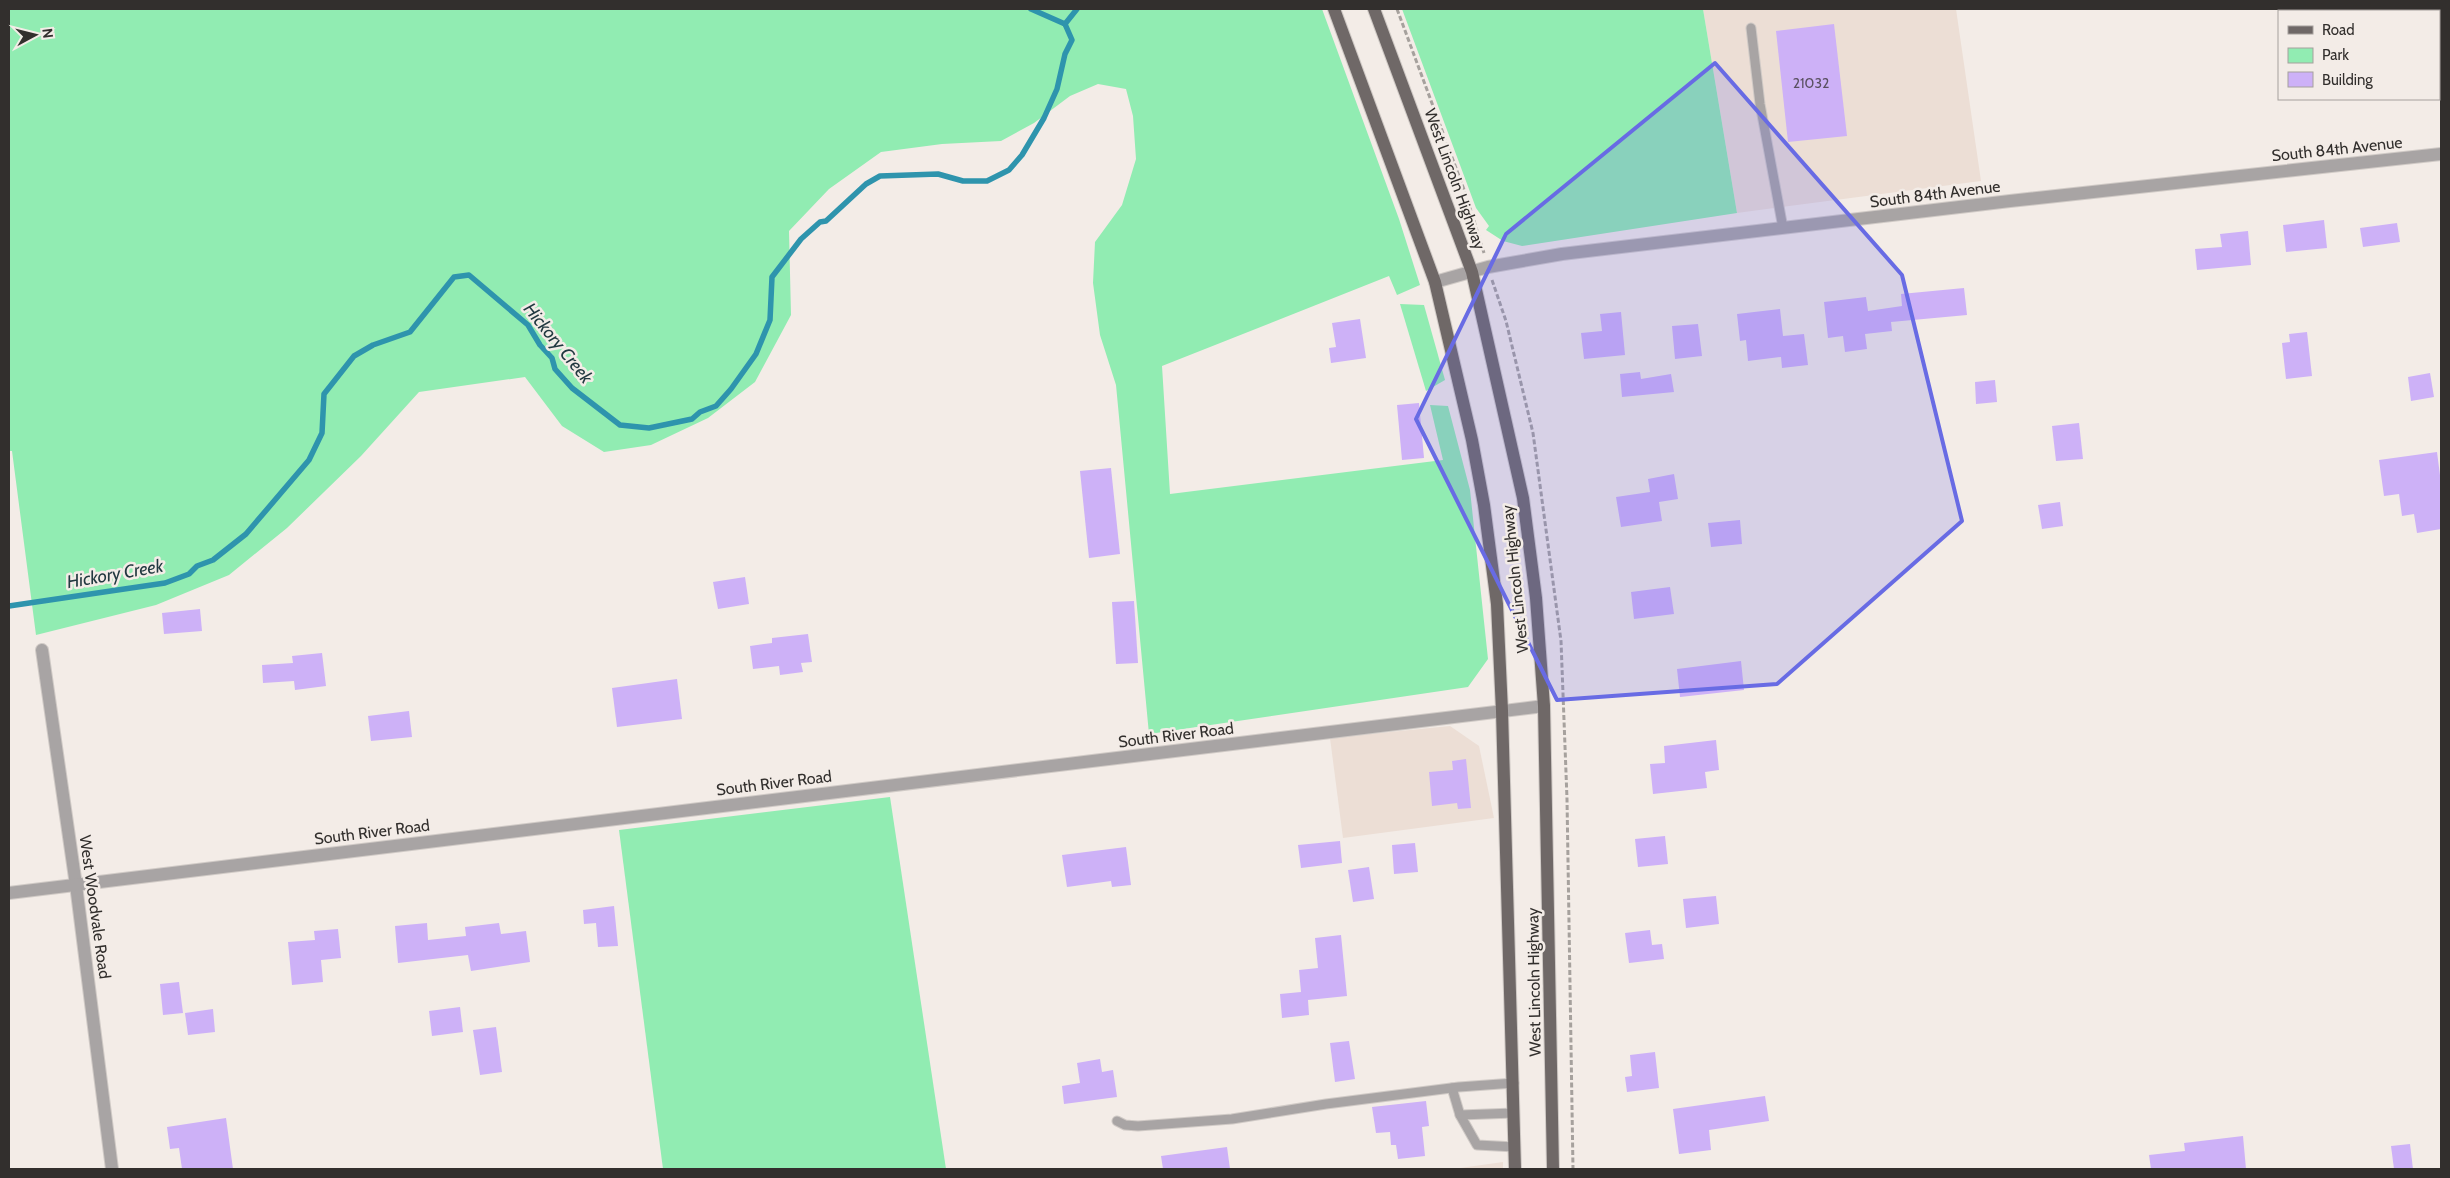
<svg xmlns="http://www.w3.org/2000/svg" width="2450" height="1178" font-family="Cabin,sans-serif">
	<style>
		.built { fill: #ecded5 }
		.green { fill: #91ecb2 }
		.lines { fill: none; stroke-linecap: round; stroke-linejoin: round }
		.stream { stroke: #2e94ad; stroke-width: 5.5 }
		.building { fill: #cdb1f7 }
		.service-casing { stroke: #d0cac6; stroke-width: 11 }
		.minor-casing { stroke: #d0cac6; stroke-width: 14 }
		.primary-casing { stroke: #d0cac6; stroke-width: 14 }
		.path { stroke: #a6a19d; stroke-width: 3; stroke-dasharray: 5 2.5; stroke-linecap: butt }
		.service { stroke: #a8a4a4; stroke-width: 9 }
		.minor { stroke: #a8a4a4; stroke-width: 12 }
		.primary { stroke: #6f6867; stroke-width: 12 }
		.marked { fill: #686be4; fill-opacity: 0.2; stroke: #686be4; stroke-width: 4; stroke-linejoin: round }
		.labels { text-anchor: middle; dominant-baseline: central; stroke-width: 5; stroke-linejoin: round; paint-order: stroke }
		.number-label { font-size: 14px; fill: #595060 }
		.street-label { font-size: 16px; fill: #322f2d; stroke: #f3ece7 }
		.water-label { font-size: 18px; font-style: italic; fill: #223940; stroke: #f3ece7 }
	</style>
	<rect width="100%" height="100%" fill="#f3ece7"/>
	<g class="built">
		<polygon points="1703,9 1956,9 1981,181 1737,213"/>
		<polygon points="1450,726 1479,746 1494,818 1343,838 1330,738"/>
		<polygon points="1503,1162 1503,1169 1453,1169"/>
	</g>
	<g class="green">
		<polygon points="9,9 1322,9 1399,219 1420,285 1397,295 1389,276 1162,366 1170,494 1443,460 1430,405 1448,406 1470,490 1488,659 1468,687 1149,734 1116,385 1100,335 1093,283 1095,242 1122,205 1136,159 1133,116 1126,89 1098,84 1070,96 1034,123 1001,141 942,144 881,152 829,189 789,231 791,315 755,382 708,418 651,445 604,452 562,426 525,377 419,392 361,456 287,528 229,575 156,605 36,635 12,451 9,451"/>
		<polygon points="1402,9 1703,9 1737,213 1522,246 1503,241 1486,230 1489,226 1476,208"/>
		<polygon points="1400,304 1424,305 1445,380 1426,391"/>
		<polygon points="890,797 946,1169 663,1169 619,830"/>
	</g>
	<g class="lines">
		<g class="stream">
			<polyline points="1031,9 1065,24"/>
			<polyline points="1065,24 1077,9"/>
			<polyline points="9,606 165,583 189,574 197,566 213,560 246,534 309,460 322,433 324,394 354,356 373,345 410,332 454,277 469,275 528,325 540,345 552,358 555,369 572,388 620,425 649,428 692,419 700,412 716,406 731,389 756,354 770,320 772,277 801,239 820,222 826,221 866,184 880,176 938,174 963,181 987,181 1009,170 1022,155 1044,118 1057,89 1065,54 1072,40 1065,24"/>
		</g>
	</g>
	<g class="building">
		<polygon points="1834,24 1847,136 1788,142 1776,31"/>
		<polygon points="2324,220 2327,248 2286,252 2283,225"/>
		<polygon points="2397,223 2400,242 2363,247 2360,228"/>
		<polygon points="2248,231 2251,265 2197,270 2195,249 2222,247 2220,234"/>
		<polygon points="1964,288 1967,315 1891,322 1892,331 1865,334 1867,349 1845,352 1843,336 1828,338 1824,302 1866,297 1868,311 1902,306 1901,294"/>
		<polygon points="1780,309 1783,336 1804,334 1808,365 1782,368 1781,357 1748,361 1746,340 1740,341 1737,314"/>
		<polygon points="1621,312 1625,355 1584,359 1581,333 1602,331 1600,314"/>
		<polygon points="1360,319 1366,358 1331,363 1329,348 1336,347 1332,323"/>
		<polygon points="1698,324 1702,356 1675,359 1672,326"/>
		<polygon points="2307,332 2312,376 2286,379 2282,343 2290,342 2289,334"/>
		<polygon points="1640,372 1641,379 1671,374 1674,392 1622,397 1620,374"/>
		<polygon points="2430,373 2434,397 2411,401 2408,377"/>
		<polygon points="1995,380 1997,402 1976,404 1975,382"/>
		<polygon points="1419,403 1424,458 1402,460 1397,405"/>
		<polygon points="2079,423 2083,459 2056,461 2052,426"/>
		<polygon points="2437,452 2441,483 2441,529 2417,533 2414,514 2402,516 2399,494 2384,496 2379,460"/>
		<polygon points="1111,468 1120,554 1089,558 1080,471"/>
		<polygon points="1674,474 1678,499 1659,502 1662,521 1621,527 1616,497 1650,492 1648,479"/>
		<polygon points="2060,502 2063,526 2042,529 2038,505"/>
		<polygon points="1740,520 1742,544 1711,547 1708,523"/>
		<polygon points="745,577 749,604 718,609 713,582"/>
		<polygon points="1670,587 1674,614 1634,619 1631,592"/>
		<polygon points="1134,601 1138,663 1116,664 1112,602"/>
		<polygon points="200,609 202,631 164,634 162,613"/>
		<polygon points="808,634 812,662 801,663 803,672 780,675 779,666 753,669 750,646 772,643 772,638"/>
		<polygon points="322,653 326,686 295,690 294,681 263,683 262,665 293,663 292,656"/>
		<polygon points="1741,661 1744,690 1680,697 1677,669"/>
		<polygon points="677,679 682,719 617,727 612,688"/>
		<polygon points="409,711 412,737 371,741 368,716"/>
		<polygon points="1716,740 1719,770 1705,772 1707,788 1653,794 1650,764 1665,763 1664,746"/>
		<polygon points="1466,759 1471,808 1458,809 1457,803 1432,806 1429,772 1453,770 1452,761"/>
		<polygon points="1665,836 1668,864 1638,867 1635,839"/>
		<polygon points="1340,841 1342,863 1301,868 1298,845"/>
		<polygon points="1415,843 1418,872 1394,874 1392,845"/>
		<polygon points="1126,847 1131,885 1112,887 1111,881 1067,887 1062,855"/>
		<polygon points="1369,867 1374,899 1353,902 1348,870"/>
		<polygon points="1716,896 1719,924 1686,928 1683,899"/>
		<polygon points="614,906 618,946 598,947 596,923 584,924 583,910"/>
		<polygon points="427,923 428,940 466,936 465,927 499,923 501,934 526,931 530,962 471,971 468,955 398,963 395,926"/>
		<polygon points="338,929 341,958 321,960 323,982 292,985 288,942 315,940 314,931"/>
		<polygon points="1650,930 1652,945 1662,944 1664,959 1629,963 1625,933"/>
		<polygon points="1341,935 1347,996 1308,1000 1309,1015 1282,1018 1280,994 1301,992 1299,970 1318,968 1315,938"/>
		<polygon points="179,982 183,1013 163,1015 160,984"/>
		<polygon points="460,1007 463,1032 432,1036 429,1011"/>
		<polygon points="213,1009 215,1032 188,1035 185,1013"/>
		<polygon points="496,1027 502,1072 480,1075 473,1030"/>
		<polygon points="1349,1041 1355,1079 1335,1082 1330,1043"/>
		<polygon points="1655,1052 1659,1088 1627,1092 1625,1077 1632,1076 1630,1055"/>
		<polygon points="1100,1059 1102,1072 1113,1070 1117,1097 1064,1104 1062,1086 1080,1083 1077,1063"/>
		<polygon points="1765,1096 1769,1121 1709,1130 1711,1150 1679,1154 1673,1109"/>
		<polygon points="1426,1101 1429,1126 1422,1127 1425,1156 1398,1159 1396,1145 1391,1145 1390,1132 1376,1133 1372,1107"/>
		<polygon points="226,1118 233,1169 182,1169 179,1148 170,1149 167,1127"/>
		<polygon points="2243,1136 2246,1169 2151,1169 2149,1155 2185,1151 2184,1143"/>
		<polygon points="2410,1144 2413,1169 2394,1169 2391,1146"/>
		<polygon points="1227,1147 1230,1169 1163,1169 1161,1156"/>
	</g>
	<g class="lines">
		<g class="service-casing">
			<g id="service">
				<polyline points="1751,28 1760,104 1783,228"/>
				<polyline points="1452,1088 1460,1115 1477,1145 1515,1147"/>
				<polyline points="1460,1115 1514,1113"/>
				<polyline points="1117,1121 1125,1125 1138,1126 1232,1119 1326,1104 1459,1087 1514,1083"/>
			</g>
		</g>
		<g class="minor-casing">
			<g id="minor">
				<polyline points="1435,282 1488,267 1562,254 2010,201 2441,154"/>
				<polyline points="42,650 76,885 112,1169"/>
				<polyline points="9,893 1544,706"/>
			</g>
		</g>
		<g class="primary-casing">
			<g id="primary">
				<polyline points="1334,9 1435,282 1472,440 1484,505 1497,604 1502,711 1515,1169"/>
				<polyline points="1374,9 1472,272 1523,498 1536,598 1544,706 1553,1169"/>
			</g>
		</g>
		<g class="path">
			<polyline points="1397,9 1466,195 1484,253"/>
			<polyline points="1492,280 1506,321 1533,433 1561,641 1567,799 1573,1169"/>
		</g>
		<use href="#service" class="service"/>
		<use href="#minor" class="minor"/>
		<use href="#primary" class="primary"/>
	</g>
	<path class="marked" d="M1715,63L1902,275L1962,521L1777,684L1557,700L1416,419L1506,234Z"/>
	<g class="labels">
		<g class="number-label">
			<text x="1811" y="83">21032</text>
		</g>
		<g class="street-label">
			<text transform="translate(2337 149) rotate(-6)">South 84th Avenue</text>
			<text transform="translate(1455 179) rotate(70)">West Lincoln Highway</text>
			<text transform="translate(1935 194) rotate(-7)">South 84th Avenue</text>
			<text transform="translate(1515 579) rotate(-96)">West Lincoln Highway</text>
			<text transform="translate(1176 735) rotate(-7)">South River Road</text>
			<text transform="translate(774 783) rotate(-7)">South River Road</text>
			<text transform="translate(372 832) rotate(-7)">South River Road</text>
			<text transform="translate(95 907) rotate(82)">West Woodvale Road</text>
			<text transform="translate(1534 982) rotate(-91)">West Lincoln Highway</text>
		</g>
		<g class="water-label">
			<text transform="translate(558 343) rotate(51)">Hickory Creek</text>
			<text transform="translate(115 574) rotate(-10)">Hickory Creek</text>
		</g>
	</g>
	<rect width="2450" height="1178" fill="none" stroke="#322f2d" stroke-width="20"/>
	<rect x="2278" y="10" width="162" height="90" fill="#f3ece7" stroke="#a6a09d"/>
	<rect x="2288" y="26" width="25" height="8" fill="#6f6867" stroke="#a6a09d"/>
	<text x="2322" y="35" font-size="15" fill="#322f2d">Road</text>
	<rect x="2288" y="48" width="25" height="15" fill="#91ecb2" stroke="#a6a09d"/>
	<text x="2322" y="60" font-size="15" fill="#322f2d">Park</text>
	<rect x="2288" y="72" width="25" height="15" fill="#cdb1f7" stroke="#a6a09d"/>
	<text x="2322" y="85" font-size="15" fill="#322f2d">Building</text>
	<g transform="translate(35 35) rotate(83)" stroke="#f3ece7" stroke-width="4" paint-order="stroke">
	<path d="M0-4L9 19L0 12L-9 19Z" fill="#322f2d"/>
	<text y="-8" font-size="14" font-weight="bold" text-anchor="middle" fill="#322f2d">N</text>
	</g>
</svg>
